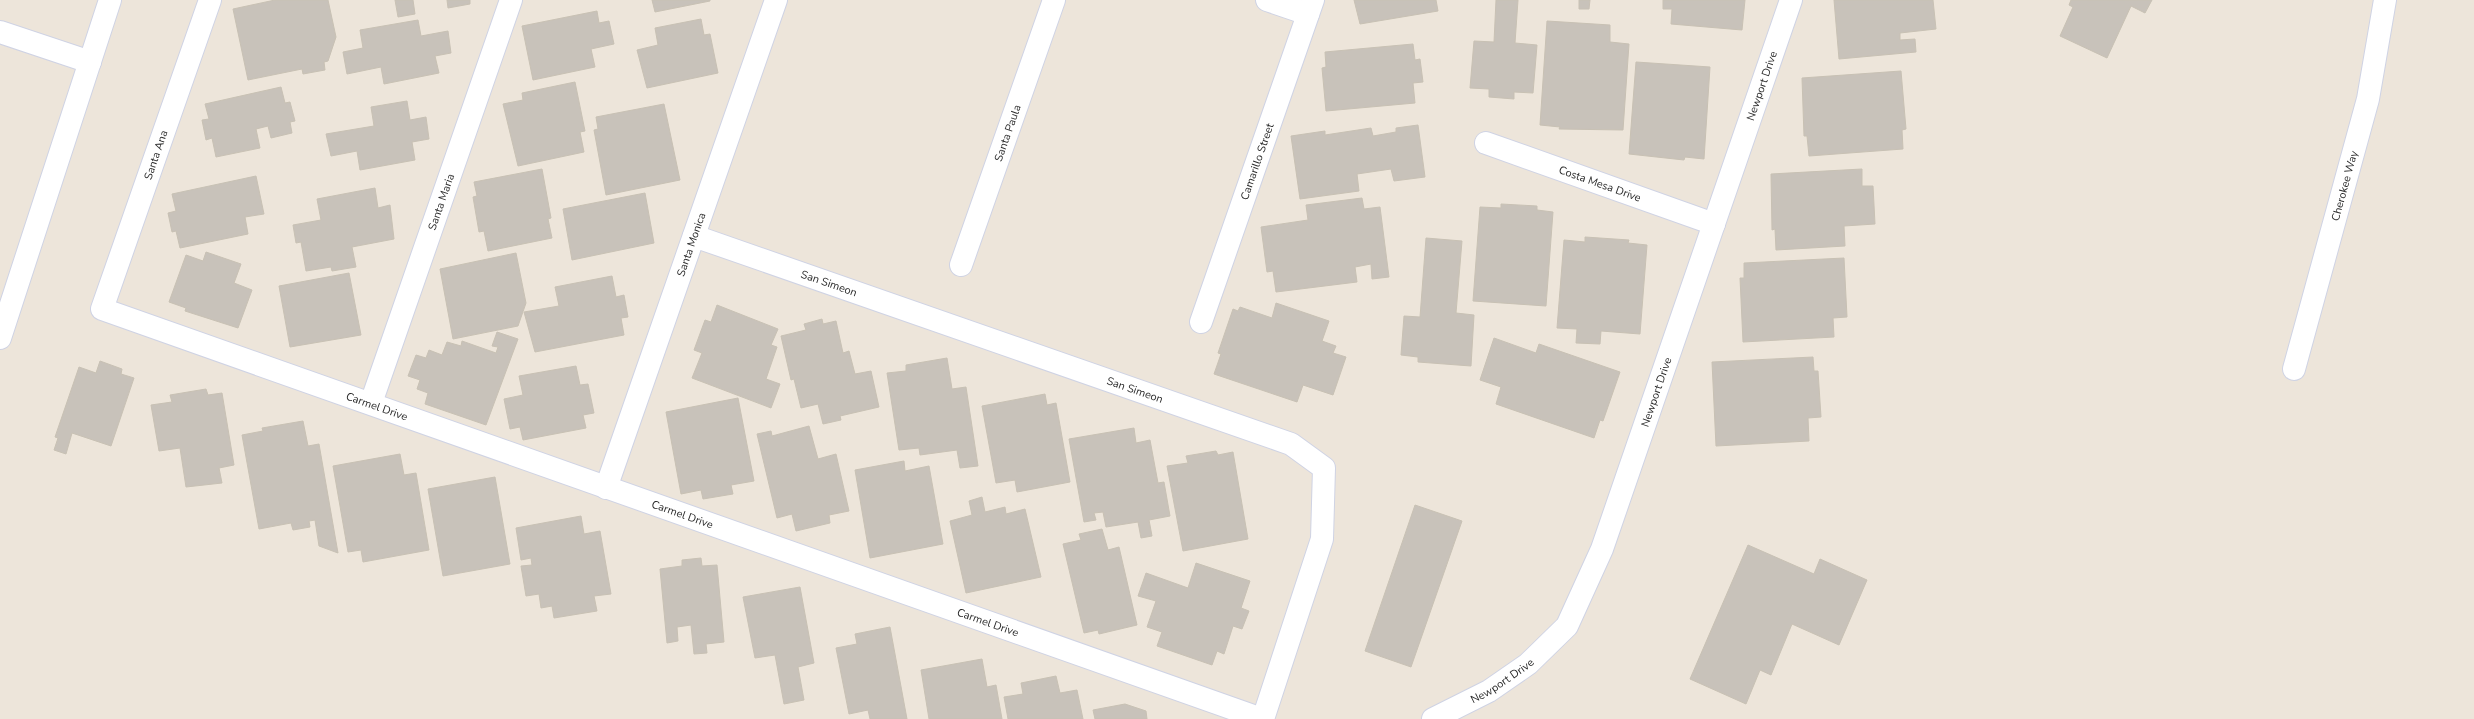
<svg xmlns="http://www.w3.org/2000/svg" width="2474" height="719" font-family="'Nunito Sans',sans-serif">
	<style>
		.building { fill: #c8c2ba; stroke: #c8c1b4 }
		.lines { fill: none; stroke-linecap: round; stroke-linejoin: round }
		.minor-casing { stroke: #cfd3e4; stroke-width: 24 }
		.minor { stroke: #fff; stroke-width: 22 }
		.labels { text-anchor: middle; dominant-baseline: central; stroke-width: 3; stroke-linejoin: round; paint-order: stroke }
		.street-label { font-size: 11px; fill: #292929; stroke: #fff }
	</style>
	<rect width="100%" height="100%" fill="#ede5da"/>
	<g class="building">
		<polygon points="275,0 328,0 336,37 328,61 324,62 325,70 303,74 302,69 248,80 233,9"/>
		<polygon points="395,0 413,0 415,14 398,17"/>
		<polygon points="447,0 470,0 470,4 448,8"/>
		<polygon points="652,0 710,0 710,1 655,12"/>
		<polygon points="1354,0 1436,0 1438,11 1360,24"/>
		<polygon points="1496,0 1518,0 1515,43 1537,45 1533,93 1514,92 1514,99 1489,97 1489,89 1470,88 1474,41 1494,42"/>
		<polygon points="1579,0 1590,0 1589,9 1579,9"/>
		<polygon points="1663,0 1745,0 1742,30 1671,24 1672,9 1663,9"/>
		<polygon points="1834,0 1933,0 1936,29 1900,33 1900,40 1915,39 1916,52 1839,59"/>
		<polygon points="2071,0 2152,0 2145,13 2131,6 2107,58 2060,36 2073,7 2069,5"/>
		<polygon points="597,11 599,23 609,21 614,44 591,49 595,67 533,80 522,26"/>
		<polygon points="701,19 704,35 710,34 718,73 647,88 637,50 658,45 655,28"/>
		<polygon points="418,20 421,36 448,31 451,53 435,56 439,73 384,84 381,67 347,74 343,52 363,48 360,30"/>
		<polygon points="1547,21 1610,25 1610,42 1629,44 1623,130 1559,129 1560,127 1540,125"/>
		<polygon points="1413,44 1415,60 1420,59 1423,82 1413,83 1415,103 1326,111 1322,68 1326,67 1325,52"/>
		<polygon points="1636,62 1710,67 1704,159 1685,157 1684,160 1629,154"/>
		<polygon points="1901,71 1906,129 1902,130 1903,149 1809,156 1807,136 1804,136 1802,78"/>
		<polygon points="575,82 585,131 580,132 584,152 518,166 503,104 523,100 522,93"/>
		<polygon points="281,87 285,103 290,102 295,121 290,122 292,133 271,138 268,126 256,129 260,148 216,157 212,138 206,140 202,120 209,119 205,104"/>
		<polygon points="407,101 410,120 426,117 429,139 412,142 415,160 360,170 357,151 331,156 326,134 374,126 371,107"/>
		<polygon points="664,104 680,180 606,195 594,130 598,129 596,117"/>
		<polygon points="1418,125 1425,177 1394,181 1391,169 1357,174 1359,191 1300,199 1291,136 1325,131 1325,135 1371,128 1373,136 1396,132 1396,128"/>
		<polygon points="542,169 551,218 548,219 552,238 488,251 484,231 479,232 473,197 477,196 474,182"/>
		<polygon points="1862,169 1862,186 1873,186 1875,224 1844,226 1845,246 1776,250 1775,229 1772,230 1771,174"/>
		<polygon points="256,176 264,214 245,217 248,234 180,248 176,231 172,232 168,213 176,211 172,194"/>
		<polygon points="375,188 378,208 390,205 394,239 352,247 356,267 332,271 331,267 306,271 301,242 296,243 293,225 321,220 317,199"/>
		<polygon points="645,193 654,243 572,260 563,209"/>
		<polygon points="1362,198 1364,209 1380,207 1389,277 1372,279 1371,264 1355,267 1357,282 1276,292 1273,271 1267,272 1261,227 1308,220 1306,205"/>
		<polygon points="1501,204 1537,206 1537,210 1553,212 1546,306 1473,301 1480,207 1501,208"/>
		<polygon points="1585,237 1629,240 1628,243 1647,245 1640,334 1601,331 1600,344 1576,343 1577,329 1557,328 1564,240 1585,242"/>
		<polygon points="1426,238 1462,241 1456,313 1474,315 1471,366 1418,362 1418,357 1401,355 1404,316 1420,317"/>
		<polygon points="206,252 241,264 234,283 252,290 238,328 185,311 186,308 169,302 186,255 203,261"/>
		<polygon points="516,253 526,303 518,326 453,339 440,269"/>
		<polygon points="1844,258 1847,317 1833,318 1834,337 1743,342 1740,278 1744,278 1744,263"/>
		<polygon points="349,273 361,335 290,347 279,286"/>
		<polygon points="612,276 616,297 624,295 628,317 621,318 624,335 535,352 524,312 559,306 555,287"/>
		<polygon points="1276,303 1329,321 1322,341 1336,346 1333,353 1346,357 1333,395 1303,385 1297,402 1214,374 1221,354 1218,353 1233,309 1238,311 1240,307 1272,318"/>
		<polygon points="717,305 778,329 771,345 777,347 766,379 780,384 771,408 692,378 702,353 694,350 705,320 711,322"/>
		<polygon points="822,319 823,324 836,321 843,353 849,351 855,374 871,371 879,407 840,416 841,420 823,424 818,404 801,408 794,379 791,380 781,336 806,330 804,324"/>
		<polygon points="497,332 518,339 486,425 425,404 428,393 417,389 420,380 408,376 416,355 426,358 429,350 442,355 447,342 461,346 462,341 496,353 498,347 492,346"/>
		<polygon points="1494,338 1536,353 1539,344 1620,372 1603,421 1600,420 1594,438 1496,404 1501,387 1480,380"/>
		<polygon points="1813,357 1814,371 1818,371 1821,417 1808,418 1809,441 1716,446 1712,362"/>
		<polygon points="947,358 952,389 966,387 978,466 960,468 957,450 920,455 919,448 899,450 887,373 906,371 906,365"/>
		<polygon points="100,361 122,369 121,374 134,378 111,446 72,433 66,454 54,450 58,438 55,437 79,367 96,373"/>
		<polygon points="576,366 580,385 588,384 594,413 583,415 586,428 523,440 520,427 510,429 504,399 523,395 519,376"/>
		<polygon points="206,389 208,395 222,393 234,465 219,468 222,483 186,487 180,448 159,451 151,405 172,402 170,395"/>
		<polygon points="1045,394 1047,405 1056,403 1070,482 1017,492 1015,480 996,483 982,406"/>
		<polygon points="738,398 754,481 731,485 733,494 703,499 701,490 681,494 666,412"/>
		<polygon points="303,421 308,446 319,444 338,553 319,546 315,520 309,521 310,527 293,530 291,523 259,529 242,435 263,431 262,428"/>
		<polygon points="809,426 818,459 836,454 849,511 829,515 830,523 796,531 792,514 777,518 757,434 771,431 772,436"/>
		<polygon points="1134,428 1136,443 1150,440 1158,483 1164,482 1170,516 1149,520 1152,536 1141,538 1138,522 1106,527 1103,512 1094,513 1096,520 1084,522 1069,439"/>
		<polygon points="1216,451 1218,455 1233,452 1248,539 1183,551 1167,466 1188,463 1186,456"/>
		<polygon points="400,454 404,475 416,473 429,550 363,562 361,550 348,552 333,466"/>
		<polygon points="904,461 905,471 929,466 943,544 870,558 855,470"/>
		<polygon points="495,477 510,564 443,576 428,489"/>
		<polygon points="982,497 985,512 1005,507 1006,514 1025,509 1041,577 966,593 950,521 972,515 969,501"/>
		<polygon points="1415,505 1462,521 1411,667 1365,651"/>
		<polygon points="581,516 584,534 600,531 611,594 594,596 597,611 554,618 552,606 541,608 539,594 526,596 521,566 532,565 531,558 521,560 516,528"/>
		<polygon points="1102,529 1108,550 1119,547 1137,625 1099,634 1098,630 1084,633 1063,544 1081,540 1079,534"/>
		<polygon points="1748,545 1814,574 1820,559 1867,580 1839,645 1792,624 1771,675 1760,670 1746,704 1690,679"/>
		<polygon points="701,558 702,566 717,565 724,642 706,644 707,653 694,654 691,625 677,627 678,641 667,643 660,569 682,566 682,560"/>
		<polygon points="1196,563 1250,581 1241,608 1249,611 1242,629 1233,626 1224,654 1217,651 1212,665 1157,646 1162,632 1147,627 1156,601 1138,596 1146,573 1188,588"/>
		<polygon points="800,587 814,663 798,667 804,700 784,704 775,655 755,658 743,597"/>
		<polygon points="890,627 907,719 870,719 868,710 849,714 836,648 857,644 855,634"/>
		<polygon points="982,659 987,687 996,685 1002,719 929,719 921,670"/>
		<polygon points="1056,676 1060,693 1077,690 1083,719 1008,719 1004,697 1023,694 1021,683"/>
		<polygon points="1125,704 1146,711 1147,719 1095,719 1093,710"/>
	</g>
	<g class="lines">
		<g class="minor-casing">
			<g id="minor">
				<path id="s1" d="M210,0L102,309L1262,719"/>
				<polyline points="1267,0 1308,14"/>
				<polyline points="0,32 90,62"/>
				<path id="s2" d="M1486,143L1714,224"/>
				<path id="s3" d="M694,236L1291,444L1324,468L1322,539L1263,719"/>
				<path id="s4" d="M961,265L1054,0"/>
				<path id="s5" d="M1201,322L1313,0"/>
				<polyline points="0,338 110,0"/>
				<path id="s6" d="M2294,369L2368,99L2385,0"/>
				<path id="s7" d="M371,403L511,0"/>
				<path id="s8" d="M606,488L776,0"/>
				<path id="s9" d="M1433,719L1489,691L1528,664L1567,626L1602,549L1791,0"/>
			</g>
		</g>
		<use href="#minor" class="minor"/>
	</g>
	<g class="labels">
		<g class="street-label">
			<text stroke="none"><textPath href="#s9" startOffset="739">Newport Drive</textPath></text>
			<text stroke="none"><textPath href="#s4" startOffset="140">Santa Paula</textPath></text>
			<text transform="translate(156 155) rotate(-71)">Santa Ana</text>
			<text stroke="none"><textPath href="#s5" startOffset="170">Camarillo Street</textPath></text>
			<text stroke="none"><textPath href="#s2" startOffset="121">Costa Mesa Drive</textPath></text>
			<text stroke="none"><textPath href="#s6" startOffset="190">Cherokee Way</textPath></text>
			<text stroke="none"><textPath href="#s7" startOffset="213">Santa Maria</textPath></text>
			<text stroke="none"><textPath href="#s8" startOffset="258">Santa Monica</textPath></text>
			<text stroke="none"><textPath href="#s3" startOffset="143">San Simeon</textPath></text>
			<text stroke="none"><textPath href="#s3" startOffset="467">San Simeon</textPath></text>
			<text stroke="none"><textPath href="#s9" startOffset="415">Newport Drive</textPath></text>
			<text stroke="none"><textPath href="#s1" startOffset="619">Carmel Drive</textPath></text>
			<text stroke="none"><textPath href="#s1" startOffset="943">Carmel Drive</textPath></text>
			<text stroke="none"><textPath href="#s1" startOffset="1267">Carmel Drive</textPath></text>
			<text stroke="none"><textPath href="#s9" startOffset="79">Newport Drive</textPath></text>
		</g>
	</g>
</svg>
